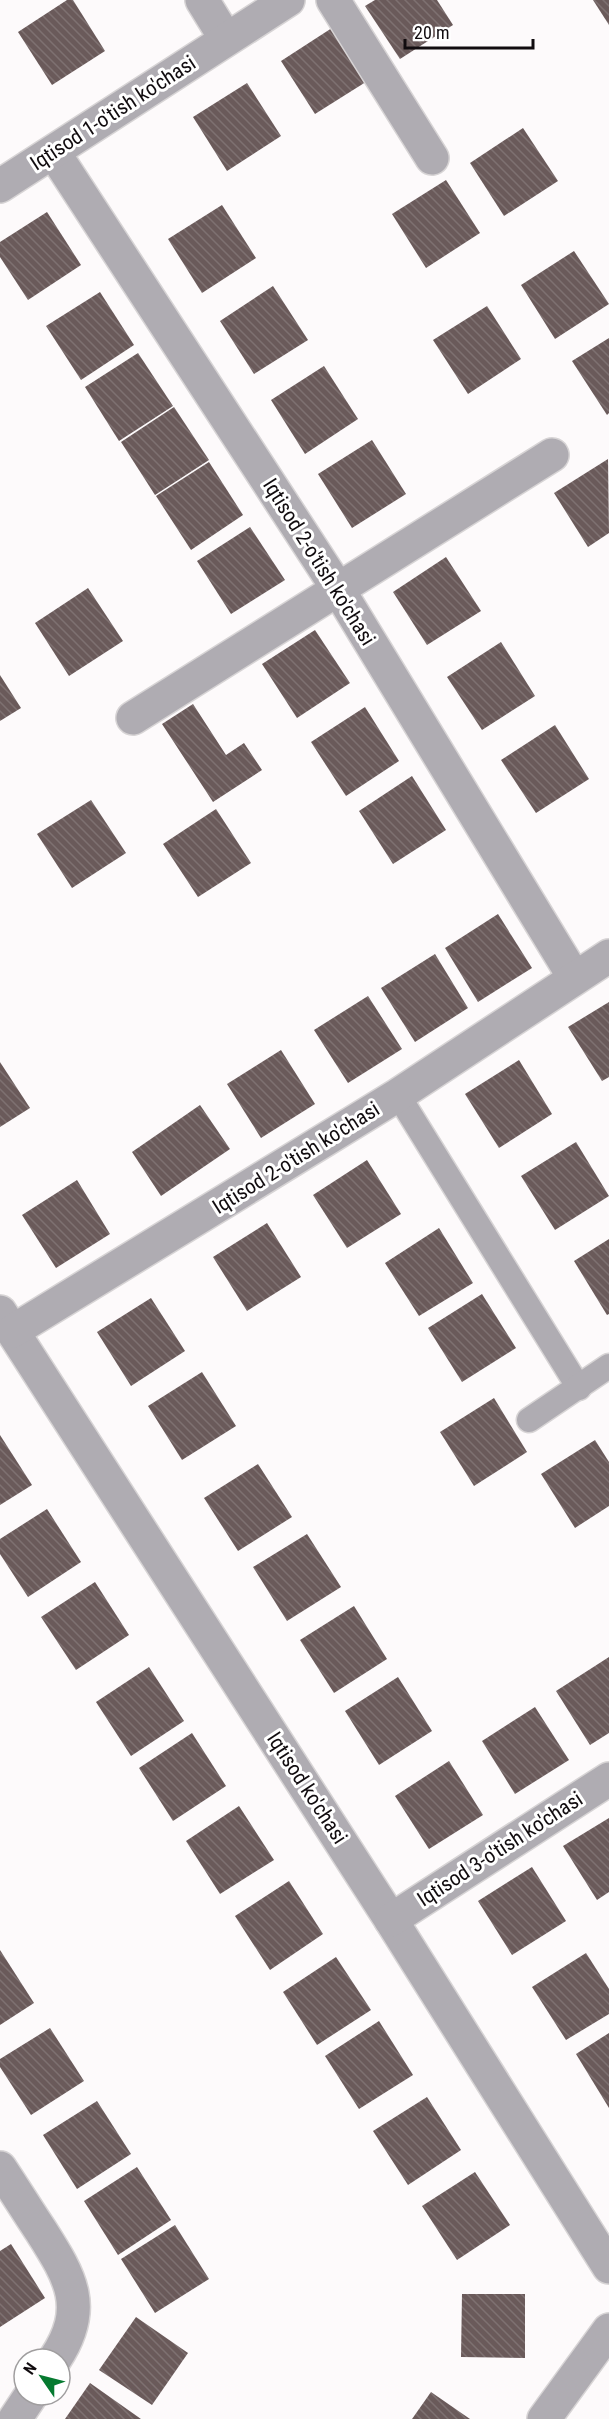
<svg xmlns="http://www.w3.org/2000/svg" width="609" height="2419" font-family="'Roboto Condensed',sans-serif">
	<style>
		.building { fill: url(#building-back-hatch) }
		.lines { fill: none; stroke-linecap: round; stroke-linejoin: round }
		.service-casing { stroke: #d7d4d5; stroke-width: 27 }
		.minor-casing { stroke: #d7d4d5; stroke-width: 36 }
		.service { stroke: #afacb2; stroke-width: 24 }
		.minor { stroke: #afacb2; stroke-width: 33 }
		.labels { text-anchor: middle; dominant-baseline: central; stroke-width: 6; stroke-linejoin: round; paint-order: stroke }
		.street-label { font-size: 21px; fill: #110c0f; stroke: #fff }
	</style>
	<defs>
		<pattern id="building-back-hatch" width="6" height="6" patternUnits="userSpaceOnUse" patternTransform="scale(1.5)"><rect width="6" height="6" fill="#6a5a5a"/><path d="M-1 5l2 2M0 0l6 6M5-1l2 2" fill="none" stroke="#7e7171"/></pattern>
	</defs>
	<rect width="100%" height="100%" fill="#fdfafb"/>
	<g class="building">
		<polygon points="67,0 73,0 105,51 52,85 18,32"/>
		<polygon points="375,0 437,0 453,25 400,59 365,6"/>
		<polygon points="593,0 609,0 609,25"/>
		<polygon points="335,26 369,80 315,114 281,61"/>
		<polygon points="247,83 281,136 227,171 193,117"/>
		<polygon points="523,128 558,181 504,216 470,163"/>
		<polygon points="446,180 480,233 426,268 392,214"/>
		<polygon points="222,205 256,258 202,293 168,239"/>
		<polygon points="47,212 81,265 28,300 0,257 0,242"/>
		<polygon points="574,251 609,304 555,339 521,285"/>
		<polygon points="273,286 308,340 254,374 220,321"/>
		<polygon points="100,292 134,345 81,380 46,326"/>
		<polygon points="487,306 521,359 468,394 433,340"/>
		<polygon points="609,338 609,413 607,415 572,361"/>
		<polygon points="138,353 173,406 119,441 85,387"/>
		<polygon points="324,366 358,419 305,454 271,400"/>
		<polygon points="174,407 209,460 155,495 121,442"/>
		<polygon points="372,440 406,494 352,528 318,474"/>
		<polygon points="608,459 609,533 588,547 554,493"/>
		<polygon points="209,462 243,515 191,550 156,496"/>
		<polygon points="250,527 285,580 231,614 197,561"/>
		<polygon points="446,557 481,611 427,645 393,592"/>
		<polygon points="88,588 123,641 69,676 35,623"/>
		<polygon points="315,630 350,683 297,718 262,664"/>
		<polygon points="501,642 535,696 482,730 447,677"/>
		<polygon points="0,675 21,708 0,721"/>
		<polygon points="193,704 226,755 244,743 262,770 213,802 162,724"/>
		<polygon points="365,707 399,761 346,796 311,742"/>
		<polygon points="555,725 589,779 536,813 501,760"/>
		<polygon points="412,776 446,830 393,864 359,811"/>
		<polygon points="91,800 126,853 72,888 37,834"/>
		<polygon points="216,809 251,863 198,897 163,844"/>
		<polygon points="498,914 532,968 478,1002 445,948"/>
		<polygon points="435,954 468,1008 415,1042 381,988"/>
		<polygon points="368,996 402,1049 348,1083 314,1030"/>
		<polygon points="609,1002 609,1077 602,1081 568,1027"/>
		<polygon points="281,1050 315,1104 261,1138 227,1084"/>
		<polygon points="519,1060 552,1114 499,1148 465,1094"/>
		<polygon points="0,1062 30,1108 0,1127"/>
		<polygon points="200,1105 230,1149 161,1196 132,1152"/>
		<polygon points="576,1142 609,1196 555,1230 521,1176"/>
		<polygon points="367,1160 401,1214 347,1248 313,1195"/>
		<polygon points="77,1180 110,1234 56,1268 22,1215"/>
		<polygon points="267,1223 301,1277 247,1311 213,1257"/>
		<polygon points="439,1228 473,1283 419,1316 385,1263"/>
		<polygon points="609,1239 609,1314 607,1315 574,1261"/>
		<polygon points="482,1294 516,1348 462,1382 428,1328"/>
		<polygon points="151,1298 185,1351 131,1386 97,1332"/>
		<polygon points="202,1372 236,1426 182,1460 148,1406"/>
		<polygon points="494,1398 527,1452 474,1486 440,1432"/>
		<polygon points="0,1435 32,1485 0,1505"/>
		<polygon points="595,1440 609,1462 609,1506 575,1528 541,1474"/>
		<polygon points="258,1464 292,1517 238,1551 204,1498"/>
		<polygon points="47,1509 81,1562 28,1597 0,1554 0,1539"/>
		<polygon points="307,1534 341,1587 287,1621 253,1567"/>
		<polygon points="95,1582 129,1635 76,1670 41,1617"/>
		<polygon points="354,1606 387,1659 334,1693 300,1640"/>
		<polygon points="609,1657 609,1733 590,1745 556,1691"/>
		<polygon points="149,1667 184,1721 131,1756 96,1702"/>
		<polygon points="398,1677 432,1731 379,1765 345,1711"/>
		<polygon points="535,1707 569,1760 515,1794 482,1741"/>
		<polygon points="192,1733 226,1786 173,1821 139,1768"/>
		<polygon points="449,1761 483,1815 429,1849 395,1796"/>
		<polygon points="239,1806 274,1860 220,1894 186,1841"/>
		<polygon points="609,1818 609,1892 597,1900 563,1846"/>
		<polygon points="532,1867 566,1921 512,1955 478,1901"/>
		<polygon points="289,1881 323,1934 270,1970 235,1916"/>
		<polygon points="0,1950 34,2003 0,2025"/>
		<polygon points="586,1953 609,1989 609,2014 566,2040 532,1987"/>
		<polygon points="336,1957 371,2010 317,2045 283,1992"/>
		<polygon points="379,2021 413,2075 359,2109 325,2056"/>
		<polygon points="50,2028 84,2081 31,2115 0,2067 0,2059"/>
		<polygon points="609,2033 609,2108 576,2054"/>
		<polygon points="427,2097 461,2150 408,2185 373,2131"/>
		<polygon points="97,2101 131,2154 77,2189 43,2135"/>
		<polygon points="137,2167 171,2220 118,2255 84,2201"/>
		<polygon points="475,2172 510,2225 457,2260 422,2206"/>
		<polygon points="175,2225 209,2279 155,2313 121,2259"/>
		<polygon points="11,2244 45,2298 0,2327 0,2251"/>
		<polygon points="462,2294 525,2294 525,2358 461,2357"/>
		<polygon points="136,2317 188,2353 152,2405 99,2370"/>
		<polygon points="90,2383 141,2419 65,2419"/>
		<polygon points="431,2392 470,2419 412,2419"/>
	</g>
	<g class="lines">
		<g class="service-casing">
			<g id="service">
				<polyline points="398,1095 579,1388"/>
				<polyline points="529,1420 609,1366"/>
			</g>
		</g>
		<g class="minor-casing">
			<g id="minor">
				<polyline points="202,0 226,39"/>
				<polyline points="333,0 432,158"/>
				<polyline points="54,153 338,589 574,977"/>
				<polyline points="0,186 288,0"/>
				<polyline points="133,718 552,455"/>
				<polyline points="0,1312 391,1920 609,2267"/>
				<polyline points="13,1331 398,1095 609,956"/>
				<polyline points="391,1920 609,1779"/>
				<path d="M0,2168C14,2189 27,2210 41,2231C71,2278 89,2308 55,2359"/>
				<polyline points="15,2419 31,2395"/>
				<polyline points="544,2419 609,2330"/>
			</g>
		</g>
		<use href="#service" class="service"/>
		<use href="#minor" class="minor"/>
	</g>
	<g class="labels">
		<g class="street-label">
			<text transform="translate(113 113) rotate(-33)">Iqtisod 1-o'tish ko'chasi</text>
			<text transform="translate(319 562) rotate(58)">Iqtisod 2-o'tish ko'chasi</text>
			<text transform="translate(296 1158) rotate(-32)">Iqtisod 2-o'tish ko'chasi</text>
			<text transform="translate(307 1788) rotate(57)">Iqtisod ko'chasi</text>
			<text transform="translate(500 1849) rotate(-33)">Iqtisod 3-o'tish ko'chasi</text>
		</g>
	</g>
	<g transform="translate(42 2377) rotate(305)"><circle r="28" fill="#ffffff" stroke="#a09e9f" stroke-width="1.5"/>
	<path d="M0-4.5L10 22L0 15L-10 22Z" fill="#067a30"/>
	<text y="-9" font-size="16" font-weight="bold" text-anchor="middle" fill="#110c0f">N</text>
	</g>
	<path d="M405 39v9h128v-9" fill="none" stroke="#110c0f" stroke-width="3"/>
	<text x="414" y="39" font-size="18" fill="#110c0f" stroke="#ffffff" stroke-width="4.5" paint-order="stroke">20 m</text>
</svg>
